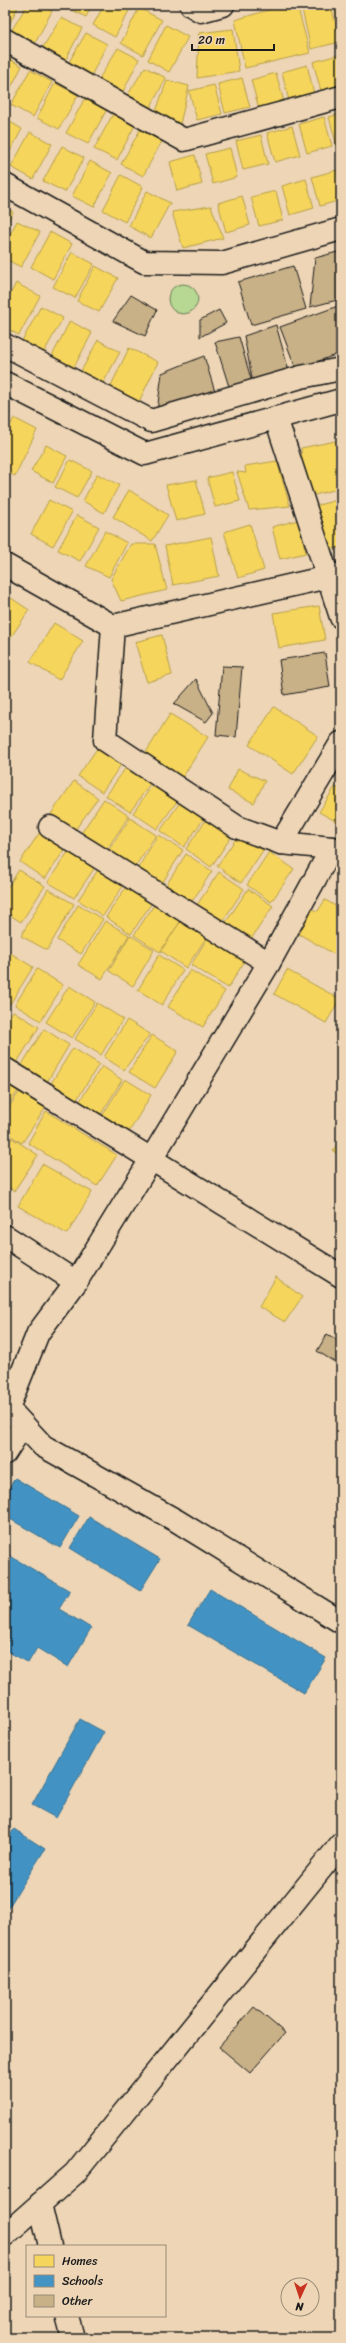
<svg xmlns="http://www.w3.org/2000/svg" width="346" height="2343" font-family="Sriracha,sans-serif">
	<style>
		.green { fill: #b7d892; stroke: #6a7a57 }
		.homes { fill: #f6d55c; stroke: #b59e49 }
		.schools { fill: #4393c3; stroke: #376f91 }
		.building { fill: #c8b087; stroke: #1c1c1c }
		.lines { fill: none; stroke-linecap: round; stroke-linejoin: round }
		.street-casing { stroke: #1c1c1c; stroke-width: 25 }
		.street { stroke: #edd5b5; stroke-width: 22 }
	</style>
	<rect width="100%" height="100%" fill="#edd5b5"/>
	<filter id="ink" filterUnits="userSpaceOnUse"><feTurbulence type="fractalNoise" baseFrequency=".025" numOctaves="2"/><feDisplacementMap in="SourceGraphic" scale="8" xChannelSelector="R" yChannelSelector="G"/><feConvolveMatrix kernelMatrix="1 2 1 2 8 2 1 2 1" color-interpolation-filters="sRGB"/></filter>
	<g filter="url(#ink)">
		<circle class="green" cx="183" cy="299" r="15"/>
		<g class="homes">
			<polygon points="5,5 19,5 7,28 5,27"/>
			<polygon points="27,5 41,5 52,11 34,45 10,33"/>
			<polygon points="62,5 92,5 86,17"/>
			<polygon points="104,5 132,5 115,37 93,25"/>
			<polygon points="285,5 297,5 310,53 245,68 235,20"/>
			<polygon points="301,5 331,5 340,42 311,49"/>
			<polygon points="334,5 341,5 341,34"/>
			<polygon points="139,8 162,20 143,55 121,43"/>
			<polygon points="61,18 82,28 64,63 40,52"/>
			<polygon points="166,25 188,37 169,72 148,60"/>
			<polygon points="233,29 239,71 197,78 199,33"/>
			<polygon points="86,33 107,44 90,78 66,67"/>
			<polygon points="118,48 139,59 122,94 97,82"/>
			<polygon points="338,55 341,66 341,86 321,91 313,62"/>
			<polygon points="5,57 22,66 5,99"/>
			<polygon points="307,65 314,94 289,101 282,72"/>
			<polygon points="145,67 166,78 148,112 124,101"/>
			<polygon points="30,70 52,82 33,117 11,105"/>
			<polygon points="276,73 284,102 259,109 251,80"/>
			<polygon points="242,78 250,107 225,113 218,84"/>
			<polygon points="167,80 189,86 180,124 154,117"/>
			<polygon points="55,83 78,95 59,129 37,118"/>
			<polygon points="214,85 222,114 197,120 189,91"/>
			<polygon points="85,98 107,109 88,144 66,133"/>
			<polygon points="113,114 135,125 117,160 94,149"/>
			<polygon points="341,114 341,145 337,146 329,117"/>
			<polygon points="324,117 332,146 307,153 299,124"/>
			<polygon points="5,119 22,129 5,161"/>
			<polygon points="292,126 300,155 275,162 267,133"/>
			<polygon points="140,130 162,141 143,176 121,164"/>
			<polygon points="30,132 52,144 33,179 11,167"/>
			<polygon points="261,135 268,164 243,170 236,141"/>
			<polygon points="62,146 84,158 65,192 43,181"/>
			<polygon points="230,148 237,177 213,184 205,154"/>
			<polygon points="195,155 202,184 177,191 170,162"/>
			<polygon points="90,161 112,173 94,207 72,196"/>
			<polygon points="337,170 341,185 341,200 320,206 312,177"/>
			<polygon points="121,175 143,187 125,222 103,210"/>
			<polygon points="306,179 314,208 290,215 282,186"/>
			<polygon points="147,191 170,203 151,238 129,226"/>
			<polygon points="276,191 283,220 259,226 251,197"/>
			<polygon points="242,196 250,225 226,232 218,203"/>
			<polygon points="211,206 223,238 183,248 172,212"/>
			<polygon points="5,208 13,212 5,227"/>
			<polygon points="17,221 40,232 21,267 5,259 5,244"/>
			<polygon points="50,232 72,244 53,279 31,267"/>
			<polygon points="72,252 94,264 75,298 53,287"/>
			<polygon points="95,266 118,278 99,312 77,301"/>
			<polygon points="16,283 40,296 19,335 5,328 5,304"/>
			<polygon points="41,306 63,318 44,352 22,341"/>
			<polygon points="70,321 92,333 74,367 52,356"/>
			<polygon points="98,340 120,352 101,387 79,375"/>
			<polygon points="129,348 158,362 135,410 106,396"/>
			<polygon points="14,418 37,430 15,476 5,471 5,436"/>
			<polygon points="341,440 341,488 303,498 301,448"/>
			<polygon points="46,445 67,456 53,483 31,471"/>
			<polygon points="70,460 92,471 77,498 55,487"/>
			<polygon points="277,461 290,506 249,510 237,472 246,473 245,466"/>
			<polygon points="232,472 240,501 215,507 207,478"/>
			<polygon points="97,474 119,485 104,513 83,501"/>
			<polygon points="196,480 205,514 176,521 166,485"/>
			<polygon points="129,490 168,515 152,541 113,517"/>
			<polygon points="341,499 341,547 323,551 311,507"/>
			<polygon points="49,500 72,512 53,546 31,534"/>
			<polygon points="77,515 99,527 80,561 58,550"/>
			<polygon points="298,520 306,553 280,559 272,527"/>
			<polygon points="250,524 264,570 238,578 224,532"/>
			<polygon points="105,531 127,543 109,577 86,566"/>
			<polygon points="211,537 219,576 173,585 165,546"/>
			<polygon points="131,544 155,544 167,590 121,601 111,579"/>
			<polygon points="5,594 29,610 5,646"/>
			<polygon points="319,606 325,640 279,648 273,613"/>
			<polygon points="54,623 83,641 59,680 30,662"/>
			<polygon points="162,635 172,675 147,682 135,642"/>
			<polygon points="274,707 318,736 293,774 249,745"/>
			<polygon points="170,714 208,737 182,778 145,754"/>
			<polygon points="101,743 125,759 102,792 78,776"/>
			<polygon points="129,763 153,780 130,812 106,796"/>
			<polygon points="238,769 265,781 254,803 228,790"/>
			<polygon points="156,780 181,796 157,829 133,813"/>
			<polygon points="74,781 98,798 75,830 51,814"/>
			<polygon points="335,787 341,790 341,824 319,812"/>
			<polygon points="183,798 207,814 184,847 160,831"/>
			<polygon points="104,799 129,816 105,852 80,835"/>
			<polygon points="210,814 235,831 211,867 186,849"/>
			<polygon points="130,818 156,835 132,871 106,854"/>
			<polygon points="44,826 69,843 45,879 20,862"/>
			<polygon points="240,833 264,849 241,883 217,866"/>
			<polygon points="158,835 183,850 159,888 135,873"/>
			<polygon points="72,846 98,863 74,898 48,882"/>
			<polygon points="269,852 294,869 271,902 247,885"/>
			<polygon points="186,854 212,871 189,906 163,890"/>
			<polygon points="102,864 127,880 103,916 78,900"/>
			<polygon points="19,870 45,886 21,922 5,912 5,891"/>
			<polygon points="219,872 244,889 220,925 195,908"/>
			<polygon points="130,881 155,898 131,934 106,917"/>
			<polygon points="48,889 74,904 47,950 21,936"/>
			<polygon points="248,889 273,906 249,942 224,925"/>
			<polygon points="158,899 184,916 160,952 134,935"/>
			<polygon points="325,900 341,909 341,958 299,934 306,908 318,911"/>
			<polygon points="78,905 103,919 81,954 57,940"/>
			<polygon points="184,916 210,932 186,968 161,951"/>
			<polygon points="105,921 129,935 102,979 78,965"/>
			<polygon points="211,932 249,954 228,988 191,965"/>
			<polygon points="130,935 154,950 133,986 109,971"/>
			<polygon points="7,951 33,967 10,1004 5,1001 5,954"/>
			<polygon points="159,955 183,970 162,1005 138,990"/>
			<polygon points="37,969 63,985 41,1021 15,1005"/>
			<polygon points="190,970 225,991 203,1027 168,1007"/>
			<polygon points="287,970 340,999 326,1023 274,994"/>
			<polygon points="69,986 95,1002 72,1038 46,1022"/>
			<polygon points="97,1003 123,1019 101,1055 75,1039"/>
			<polygon points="13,1011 39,1027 16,1064 5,1057 5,1023"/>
			<polygon points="127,1020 150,1034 124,1070 104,1057"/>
			<polygon points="44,1029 69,1045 47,1082 21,1066"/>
			<polygon points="152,1035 178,1051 155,1088 129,1072"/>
			<polygon points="73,1048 99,1064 76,1101 50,1085"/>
			<polygon points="102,1066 122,1080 101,1114 79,1102"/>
			<polygon points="5,1079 20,1088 5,1110"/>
			<polygon points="125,1079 151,1095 129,1132 102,1116"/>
			<polygon points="20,1091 46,1107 22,1143 5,1132 5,1113"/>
			<polygon points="46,1111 117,1155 97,1186 28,1143"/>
			<polygon points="12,1138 38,1155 14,1191 5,1185 5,1149"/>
			<polygon points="341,1138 341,1156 333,1151"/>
			<polygon points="42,1164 92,1192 67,1234 18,1206"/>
			<polygon points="276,1277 302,1297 285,1322 259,1307"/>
		</g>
		<g class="schools">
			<polygon points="15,1478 79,1516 60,1548 5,1516 5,1495"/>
			<polygon points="89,1517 160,1559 140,1591 70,1548"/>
			<polygon points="5,1553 70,1591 59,1609 91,1628 68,1667 37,1648 28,1663 5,1650"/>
			<polygon points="210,1589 326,1658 304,1693 188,1625"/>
			<polygon points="80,1719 104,1732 56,1818 32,1805"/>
			<polygon points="14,1829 45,1849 5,1913 5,1843"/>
		</g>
		<g class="building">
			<polygon points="341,251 341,299 310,307 315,258"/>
			<polygon points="293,266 306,309 251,325 238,282"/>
			<polygon points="131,295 157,310 145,336 113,321"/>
			<polygon points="341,305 341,353 296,369 280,327"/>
			<polygon points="219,310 226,323 200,337 200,320"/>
			<polygon points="276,325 290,375 253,384 244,336"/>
			<polygon points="239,337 253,386 231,393 215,342"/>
			<polygon points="204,356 216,395 156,419 162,373"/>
			<polygon points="325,653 330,687 284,695 279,660"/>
			<polygon points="222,666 242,667 236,737 216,735"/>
			<polygon points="196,679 213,713 206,722 174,704"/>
			<polygon points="327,1334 341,1342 341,1366 317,1351"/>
			<polygon points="254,2007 285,2033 250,2073 219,2047"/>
		</g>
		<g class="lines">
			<g class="street-casing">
				<g id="street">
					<polyline points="191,5 201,11 223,5"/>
					<polyline points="5,40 184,140 341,97"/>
					<polyline points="5,185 144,262 222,263 341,229"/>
					<polyline points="5,345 151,421 301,377 341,369"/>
					<polyline points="5,383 145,454 341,400"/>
					<polyline points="276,418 341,617"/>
					<polyline points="5,565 113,626 341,574"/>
					<polyline points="113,626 105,740 237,827 281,843"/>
					<polyline points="341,743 281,843 332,848 341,853"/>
					<polyline points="50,827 269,963"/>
					<polyline points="332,848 269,963 152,1158 76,1282 38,1333 8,1408 43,1446 177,1521 341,1622"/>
					<polyline points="5,1069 341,1276"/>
					<polyline points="5,1236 76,1282"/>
					<polyline points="5,1453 23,1425"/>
					<polyline points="40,2204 50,2246"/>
					<polyline points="5,2235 75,2173 341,1844"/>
					<polyline points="67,2316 73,2338"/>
				</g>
			</g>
			<use href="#street" class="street"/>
		</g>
	</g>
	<rect width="346" height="2343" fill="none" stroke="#edd5b5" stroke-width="20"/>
	<rect x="10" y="10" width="326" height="2323" fill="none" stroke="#1c1c1c" stroke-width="1.5" filter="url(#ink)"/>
	<rect x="26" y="2245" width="140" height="72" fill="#edd5b5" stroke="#998b78"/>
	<rect x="34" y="2255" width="20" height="12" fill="#f6d55c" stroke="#998b78"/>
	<text x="62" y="2265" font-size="12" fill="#1c1c1c">Homes</text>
	<rect x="34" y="2275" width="20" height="12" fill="#4393c3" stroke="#998b78"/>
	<text x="62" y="2285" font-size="12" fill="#1c1c1c">Schools</text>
	<rect x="34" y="2295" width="20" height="12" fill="#c8b087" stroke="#998b78"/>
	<text x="62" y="2305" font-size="12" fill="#1c1c1c">Other</text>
	<g transform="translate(300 2297) rotate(183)"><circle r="19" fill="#edd5b5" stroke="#998b78"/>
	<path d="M0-3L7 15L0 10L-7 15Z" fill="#c8321e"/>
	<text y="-6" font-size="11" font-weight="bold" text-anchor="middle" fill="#1c1c1c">N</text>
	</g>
	<path d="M192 44v6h82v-6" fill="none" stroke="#1c1c1c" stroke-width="2"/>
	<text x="198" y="44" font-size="12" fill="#1c1c1c" stroke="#edd5b5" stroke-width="3" paint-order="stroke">20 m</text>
</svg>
